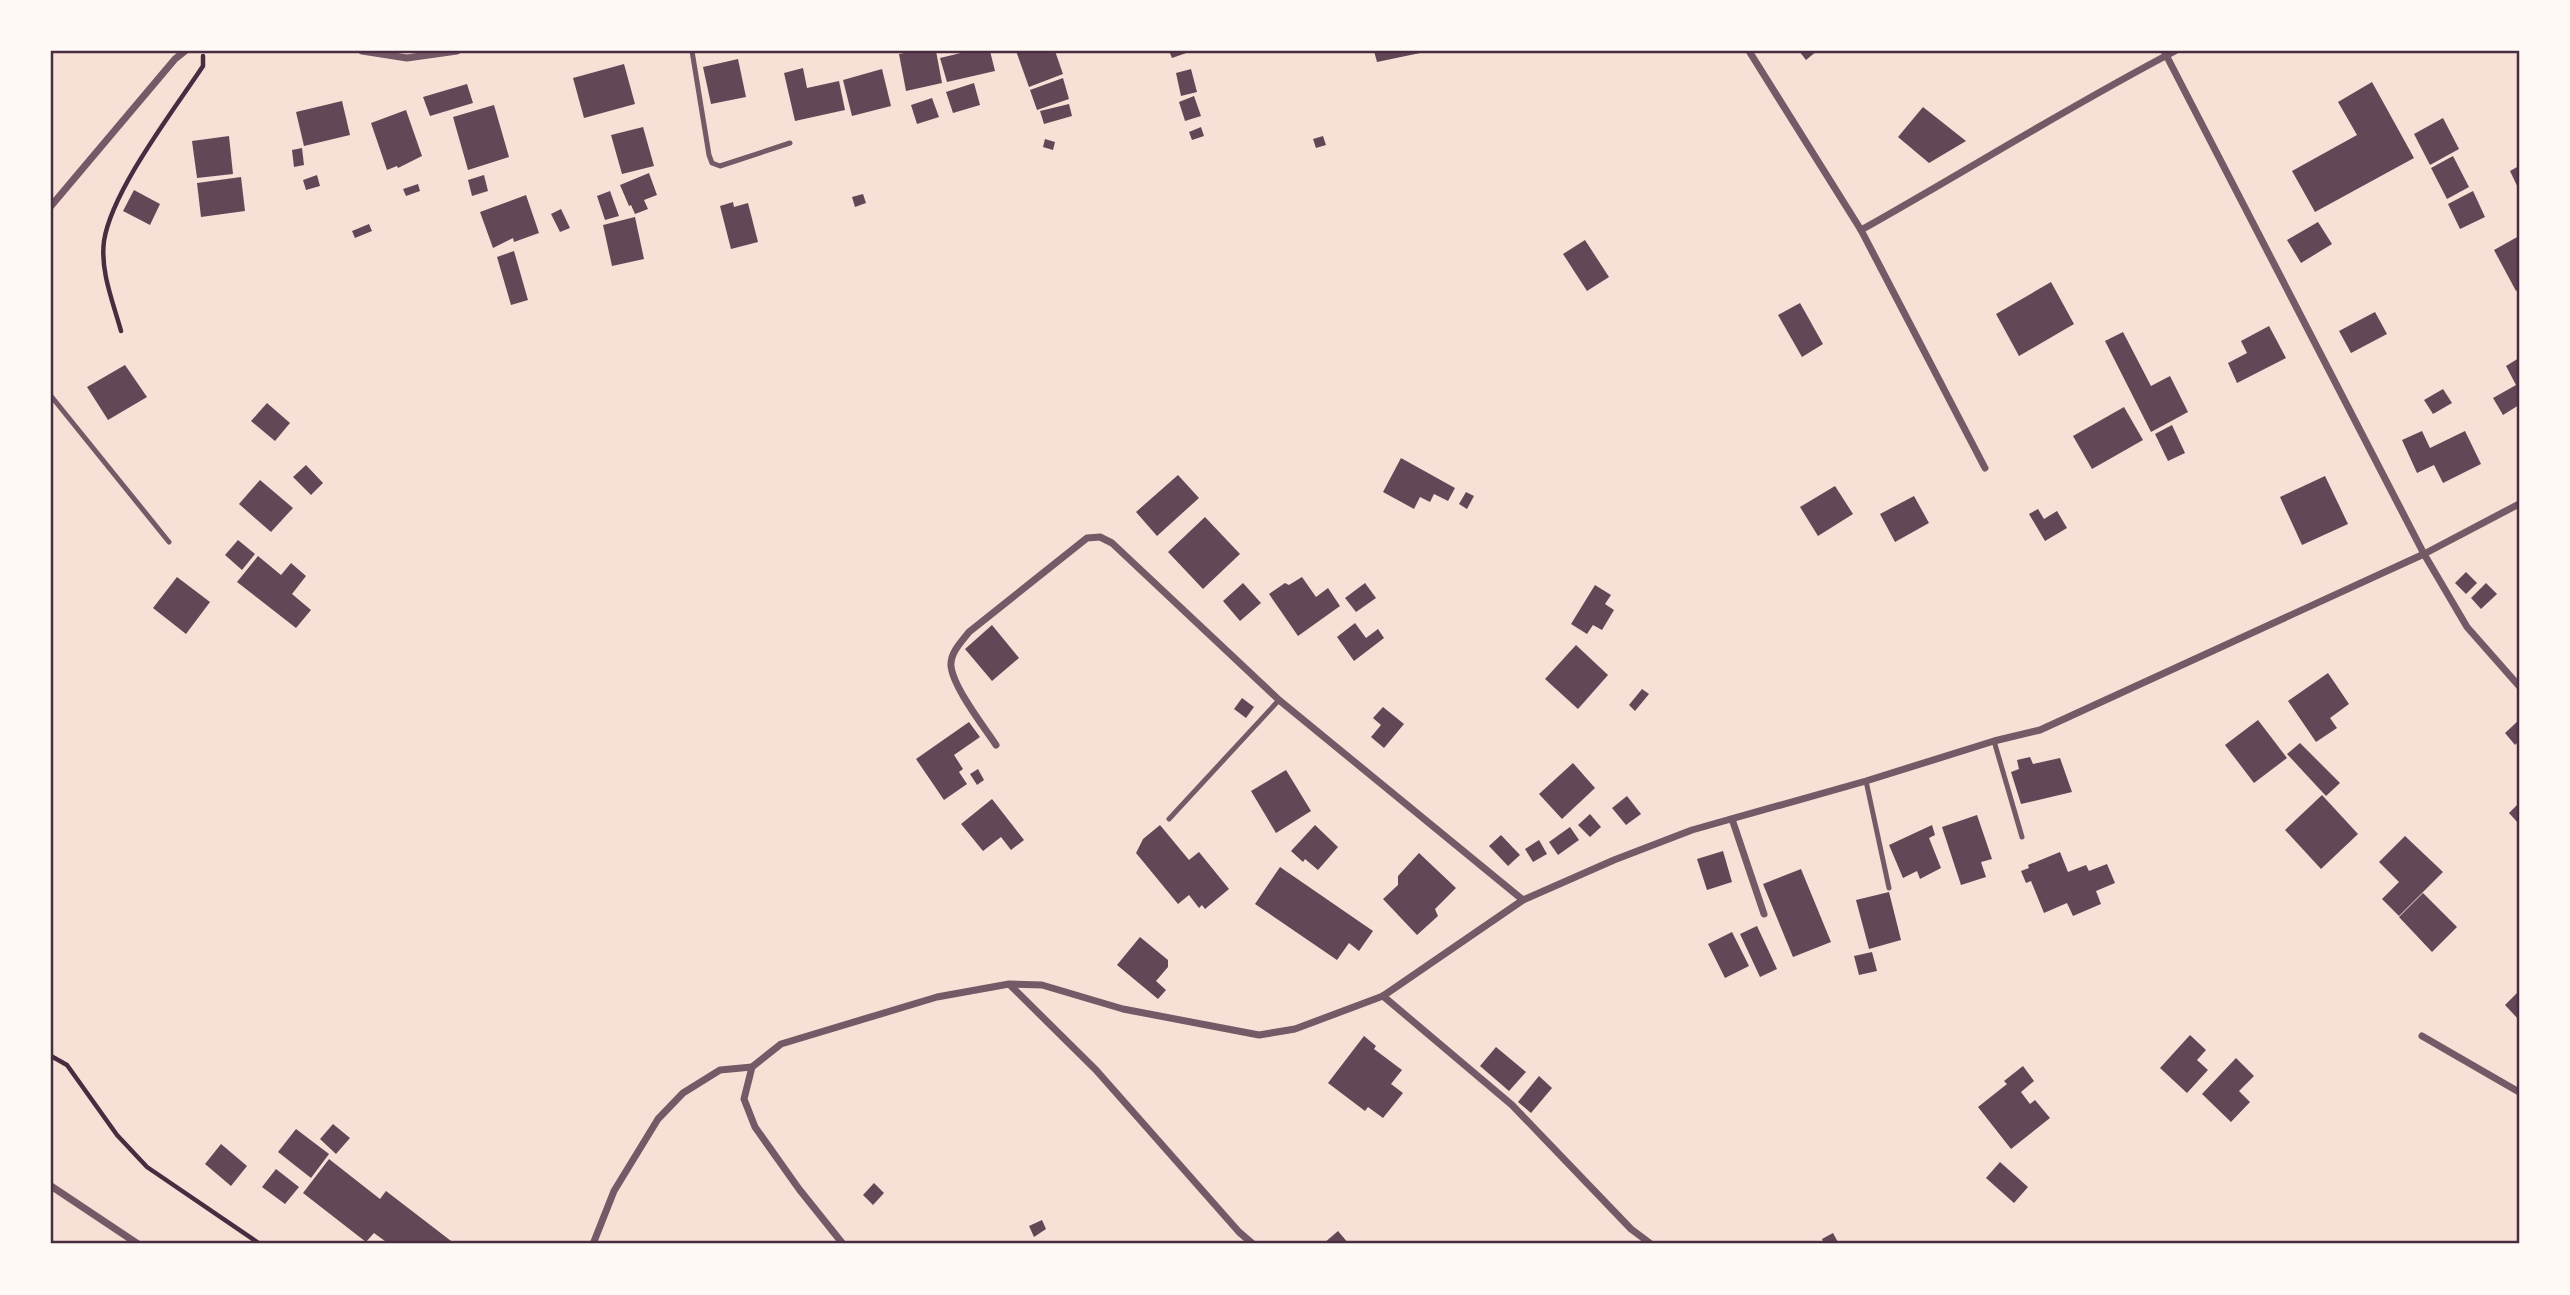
<svg xmlns="http://www.w3.org/2000/svg" width="2570" height="1295" font-family="'PT Sans',sans-serif">
	<style>
		.building { fill: #644757 }
		.lines { fill: none; stroke-linecap: round; stroke-linejoin: round }
		.path { stroke: #4a2c40; stroke-width: 4.5 }
		.service { stroke: #755966; stroke-width: 5 }
		.minor { stroke: #755966; stroke-width: 7 }
		.neatline { fill: none; stroke: #4a2c40; stroke-width: 2.5 }
	</style>
	<rect width="100%" height="100%" fill="#f7e1d7"/>
	<g class="building">
		<polygon points="914,51 936,51 942,83 906,91 899,54"/>
		<polygon points="969,51 990,51 995,71 947,82 940,58"/>
		<polygon points="1016,51 1055,51 1063,74 1029,87"/>
		<polygon points="1169,51 1192,51 1172,58"/>
		<polygon points="1374,51 1425,51 1425,52 1377,62"/>
		<polygon points="1799,51 1817,51 1806,60"/>
		<polygon points="738,59 746,97 711,104 703,67"/>
		<polygon points="624,64 635,104 584,118 573,78"/>
		<polygon points="803,68 807,88 839,81 845,110 795,121 784,73"/>
		<polygon points="882,69 891,106 852,116 843,80"/>
		<polygon points="1191,69 1197,92 1181,96 1176,73"/>
		<polygon points="1063,78 1069,99 1037,110 1030,90"/>
		<polygon points="2372,82 2414,158 2315,212 2292,171 2357,135 2338,102"/>
		<polygon points="974,83 980,105 953,113 946,92"/>
		<polygon points="467,84 473,103 430,116 423,97"/>
		<polygon points="1194,96 1201,116 1185,121 1179,102"/>
		<polygon points="932,98 939,117 917,124 911,105"/>
		<polygon points="342,101 350,135 304,146 296,112"/>
		<polygon points="1069,104 1072,116 1044,124 1040,111"/>
		<polygon points="494,105 509,157 468,170 453,117"/>
		<polygon points="1923,107 1966,141 1929,163 1898,137"/>
		<polygon points="406,110 422,156 398,168 397,166 387,170 371,123"/>
		<polygon points="2443,118 2459,149 2430,165 2414,134"/>
		<polygon points="643,127 654,166 622,174 611,135"/>
		<polygon points="1201,127 1204,136 1192,140 1189,132"/>
		<polygon points="229,136 233,174 197,178 192,141"/>
		<polygon points="1323,136 1326,145 1316,148 1313,139"/>
		<polygon points="1045,139 1055,142 1053,150 1043,147"/>
		<polygon points="302,148 304,165 294,167 292,150"/>
		<polygon points="2453,156 2469,187 2447,199 2431,168"/>
		<polygon points="2519,166 2519,190 2510,171"/>
		<polygon points="649,173 657,195 644,200 648,209 635,214 631,205 629,206 620,185"/>
		<polygon points="317,175 320,186 306,190 303,180"/>
		<polygon points="484,175 488,191 472,196 468,180"/>
		<polygon points="241,177 245,211 201,217 197,183"/>
		<polygon points="418,184 420,191 406,196 403,189"/>
		<polygon points="134,190 160,204 150,225 123,211"/>
		<polygon points="610,191 619,216 605,220 597,196"/>
		<polygon points="2473,191 2485,217 2460,229 2448,204"/>
		<polygon points="863,194 866,203 855,207 852,197"/>
		<polygon points="526,195 539,233 514,242 513,238 493,248 480,212"/>
		<polygon points="733,202 734,207 748,203 758,242 731,249 720,206"/>
		<polygon points="561,209 570,228 560,232 551,214"/>
		<polygon points="635,217 644,259 612,266 603,225"/>
		<polygon points="2318,222 2332,244 2301,263 2287,240"/>
		<polygon points="369,224 372,231 355,238 352,231"/>
		<polygon points="2519,236 2519,289 2516,291 2494,250"/>
		<polygon points="1585,240 1609,277 1587,291 1563,254"/>
		<polygon points="514,251 528,300 511,305 497,257"/>
		<polygon points="2051,282 2074,324 2019,356 1996,314"/>
		<polygon points="1800,303 1823,344 1802,357 1778,315"/>
		<polygon points="2375,312 2387,334 2351,353 2339,331"/>
		<polygon points="2269,326 2286,358 2237,383 2228,363 2247,353 2241,341"/>
		<polygon points="2123,332 2151,386 2170,376 2188,412 2151,432 2105,341"/>
		<polygon points="2519,358 2519,405 2503,415 2493,398 2516,385 2506,366"/>
		<polygon points="125,365 147,397 108,420 87,387"/>
		<polygon points="2443,389 2452,403 2433,414 2424,400"/>
		<polygon points="267,403 290,423 275,441 251,421"/>
		<polygon points="2124,407 2143,440 2092,469 2073,436"/>
		<polygon points="2172,425 2185,453 2168,461 2155,434"/>
		<polygon points="2422,431 2430,448 2465,431 2481,464 2443,483 2434,465 2417,473 2402,440"/>
		<polygon points="1401,458 1455,488 1448,501 1434,494 1430,502 1420,497 1414,509 1383,492"/>
		<polygon points="306,465 323,483 311,495 293,477"/>
		<polygon points="1178,475 1199,498 1157,536 1136,512"/>
		<polygon points="2325,476 2348,524 2302,545 2280,497"/>
		<polygon points="260,480 293,508 271,532 239,504"/>
		<polygon points="1835,486 1853,514 1818,536 1800,507"/>
		<polygon points="1466,492 1474,496 1467,509 1459,504"/>
		<polygon points="1914,496 1929,523 1895,542 1880,514"/>
		<polygon points="2038,509 2044,519 2057,511 2067,528 2045,541 2029,514"/>
		<polygon points="1205,517 1240,554 1203,589 1168,552"/>
		<polygon points="238,540 255,554 242,570 225,555"/>
		<polygon points="258,556 281,575 291,563 306,576 292,594 311,610 296,628 237,582"/>
		<polygon points="2466,572 2477,583 2466,594 2455,583"/>
		<polygon points="177,577 210,602 186,634 153,608"/>
		<polygon points="1302,577 1316,597 1328,588 1340,606 1298,636 1269,594 1285,583 1289,585"/>
		<polygon points="1243,583 1261,603 1240,621 1223,601"/>
		<polygon points="1365,583 1376,598 1356,612 1345,598"/>
		<polygon points="2486,583 2497,594 2481,609 2471,598"/>
		<polygon points="1595,585 1611,595 1605,604 1614,610 1602,630 1593,625 1587,634 1571,624"/>
		<polygon points="1355,623 1366,638 1378,629 1384,638 1354,661 1337,637"/>
		<polygon points="992,625 1019,658 992,681 965,649"/>
		<polygon points="1576,645 1608,675 1578,709 1545,679"/>
		<polygon points="2328,673 2349,704 2330,718 2337,728 2316,742 2288,701"/>
		<polygon points="1642,689 1649,694 1635,711 1629,705"/>
		<polygon points="1242,698 1254,707 1246,718 1234,709"/>
		<polygon points="1383,707 1404,724 1384,748 1371,737 1381,725 1373,718"/>
		<polygon points="2258,720 2287,758 2254,783 2225,745"/>
		<polygon points="2519,720 2519,741 2515,745 2505,733"/>
		<polygon points="969,722 980,737 954,755 963,769 959,772 967,784 944,800 916,759"/>
		<polygon points="2300,743 2340,783 2326,796 2287,754"/>
		<polygon points="2030,757 2033,764 2060,758 2072,792 2021,804 2011,772 2019,769 2017,760"/>
		<polygon points="1573,763 1595,788 1562,819 1539,794"/>
		<polygon points="978,769 984,780 977,785 970,774"/>
		<polygon points="1286,770 1311,811 1276,833 1251,791"/>
		<polygon points="2322,795 2358,834 2321,869 2285,830"/>
		<polygon points="1627,796 1641,814 1626,825 1612,808"/>
		<polygon points="992,799 1024,840 1011,850 1001,837 983,851 961,824"/>
		<polygon points="2519,803 2519,824 2509,813"/>
		<polygon points="1590,814 1601,827 1590,837 1578,825"/>
		<polygon points="1977,815 1992,859 1981,862 1986,877 1961,885 1942,827"/>
		<polygon points="1160,825 1189,860 1199,852 1229,889 1205,909 1202,905 1199,908 1189,895 1178,904 1136,853 1143,839"/>
		<polygon points="1315,825 1338,847 1318,870 1305,859 1303,862 1291,851"/>
		<polygon points="1932,825 1935,835 1929,838 1941,868 1920,879 1917,871 1903,878 1889,845"/>
		<polygon points="1570,827 1579,840 1558,855 1549,842"/>
		<polygon points="1501,835 1520,855 1508,866 1489,846"/>
		<polygon points="2405,836 2443,872 2399,916 2382,899 2399,882 2379,862"/>
		<polygon points="1539,840 1547,854 1533,862 1525,849"/>
		<polygon points="1723,851 1732,882 1707,890 1697,859"/>
		<polygon points="2060,852 2068,872 2086,865 2089,871 2107,864 2115,883 2096,891 2101,904 2073,916 2067,903 2044,913 2031,881 2026,883 2021,871 2029,868 2028,865"/>
		<polygon points="1419,853 1456,888 1435,909 1438,916 1417,935 1383,899 1398,885 1398,876"/>
		<polygon points="1280,867 1373,931 1359,951 1349,943 1337,960 1255,904"/>
		<polygon points="1801,869 1831,942 1793,957 1763,884"/>
		<polygon points="1889,892 1901,940 1869,949 1856,900"/>
		<polygon points="2423,893 2457,927 2432,952 2399,917"/>
		<polygon points="1757,926 1777,969 1760,977 1740,934"/>
		<polygon points="1732,932 1749,966 1725,978 1708,944"/>
		<polygon points="1140,937 1168,960 1168,967 1156,981 1166,990 1158,999 1117,965"/>
		<polygon points="1872,952 1877,971 1859,975 1854,956"/>
		<polygon points="2519,991 2519,1020 2505,1005"/>
		<polygon points="2190,1035 2206,1050 2197,1060 2208,1070 2187,1093 2160,1068"/>
		<polygon points="1364,1036 1376,1046 1374,1049 1402,1070 1391,1084 1403,1093 1383,1118 1368,1107 1365,1111 1328,1083"/>
		<polygon points="1496,1047 1526,1072 1509,1091 1480,1066"/>
		<polygon points="2236,1058 2254,1076 2239,1091 2250,1102 2231,1122 2202,1094"/>
		<polygon points="2023,1066 2034,1081 2021,1092 2030,1104 2035,1100 2050,1118 2011,1149 1978,1107 2007,1084 2004,1081"/>
		<polygon points="1539,1076 1552,1088 1531,1113 1518,1102"/>
		<polygon points="333,1124 350,1138 336,1154 320,1139"/>
		<polygon points="296,1129 329,1154 311,1178 278,1152"/>
		<polygon points="221,1144 247,1166 231,1186 205,1164"/>
		<polygon points="329,1159 380,1199 386,1191 455,1244 389,1244 374,1233 366,1242 303,1193"/>
		<polygon points="2000,1162 2028,1187 2014,1203 1986,1178"/>
		<polygon points="276,1169 299,1187 285,1204 262,1187"/>
		<polygon points="874,1183 884,1193 873,1205 863,1195"/>
		<polygon points="1042,1220 1046,1229 1034,1237 1029,1226"/>
		<polygon points="1338,1231 1349,1244 1323,1244"/>
		<polygon points="1833,1233 1839,1244 1824,1244 1822,1239"/>
	</g>
	<g class="lines">
		<g class="path">
			<path d="M121,331C113,302 100,271 104,241C112,190 174,110 203,66V56"/>
			<polyline points="51,1056 67,1065 117,1135 147,1167 260,1244"/>
		</g>
		<g class="service">
			<polyline points="692,51 709,155 712,163 720,166 790,143"/>
			<polyline points="51,396 169,542"/>
			<polyline points="1994,741 2022,837"/>
			<polyline points="1866,781 1889,888"/>
			<polyline points="1169,819 1279,700"/>
		</g>
		<g class="minor">
			<polyline points="362,51 407,58 457,51"/>
			<polyline points="1749,51 1861,230 1985,468"/>
			<polyline points="2164,51 2424,554 2467,627 2519,686"/>
			<polyline points="51,206 175,59 185,51"/>
			<path d="M1861,230C1966,171 2068,107 2175,51"/>
			<path d="M996,745C984,727 953,687 951,666C950,653 961,642 969,632L1087,538L1100,537L1112,543L1279,700L1523,900"/>
			<polyline points="1732,819 1764,914"/>
			<polyline points="1010,985 1096,1070 1239,1232 1253,1244"/>
			<polyline points="1383,996 1512,1105 1631,1229 1651,1244"/>
			<polyline points="2422,1036 2519,1092"/>
			<polyline points="51,1186 138,1244"/>
			<polyline points="593,1244 614,1191 658,1119 683,1093 720,1070 752,1067"/>
			<polyline points="843,1244 799,1189 755,1127 744,1099 752,1067 781,1044 937,997 1009,984 1042,985 1123,1009 1259,1035 1295,1029 1383,996 1523,900 1614,860 1692,830 1866,781 1994,741 2040,730 2424,554 2519,504"/>
		</g>
	</g>
	<rect width="2570" height="1295" fill="none" stroke="#fffaf5" stroke-width="105"/>
	<rect x="52" y="52" width="2466" height="1190" class="neatline"/>
</svg>
